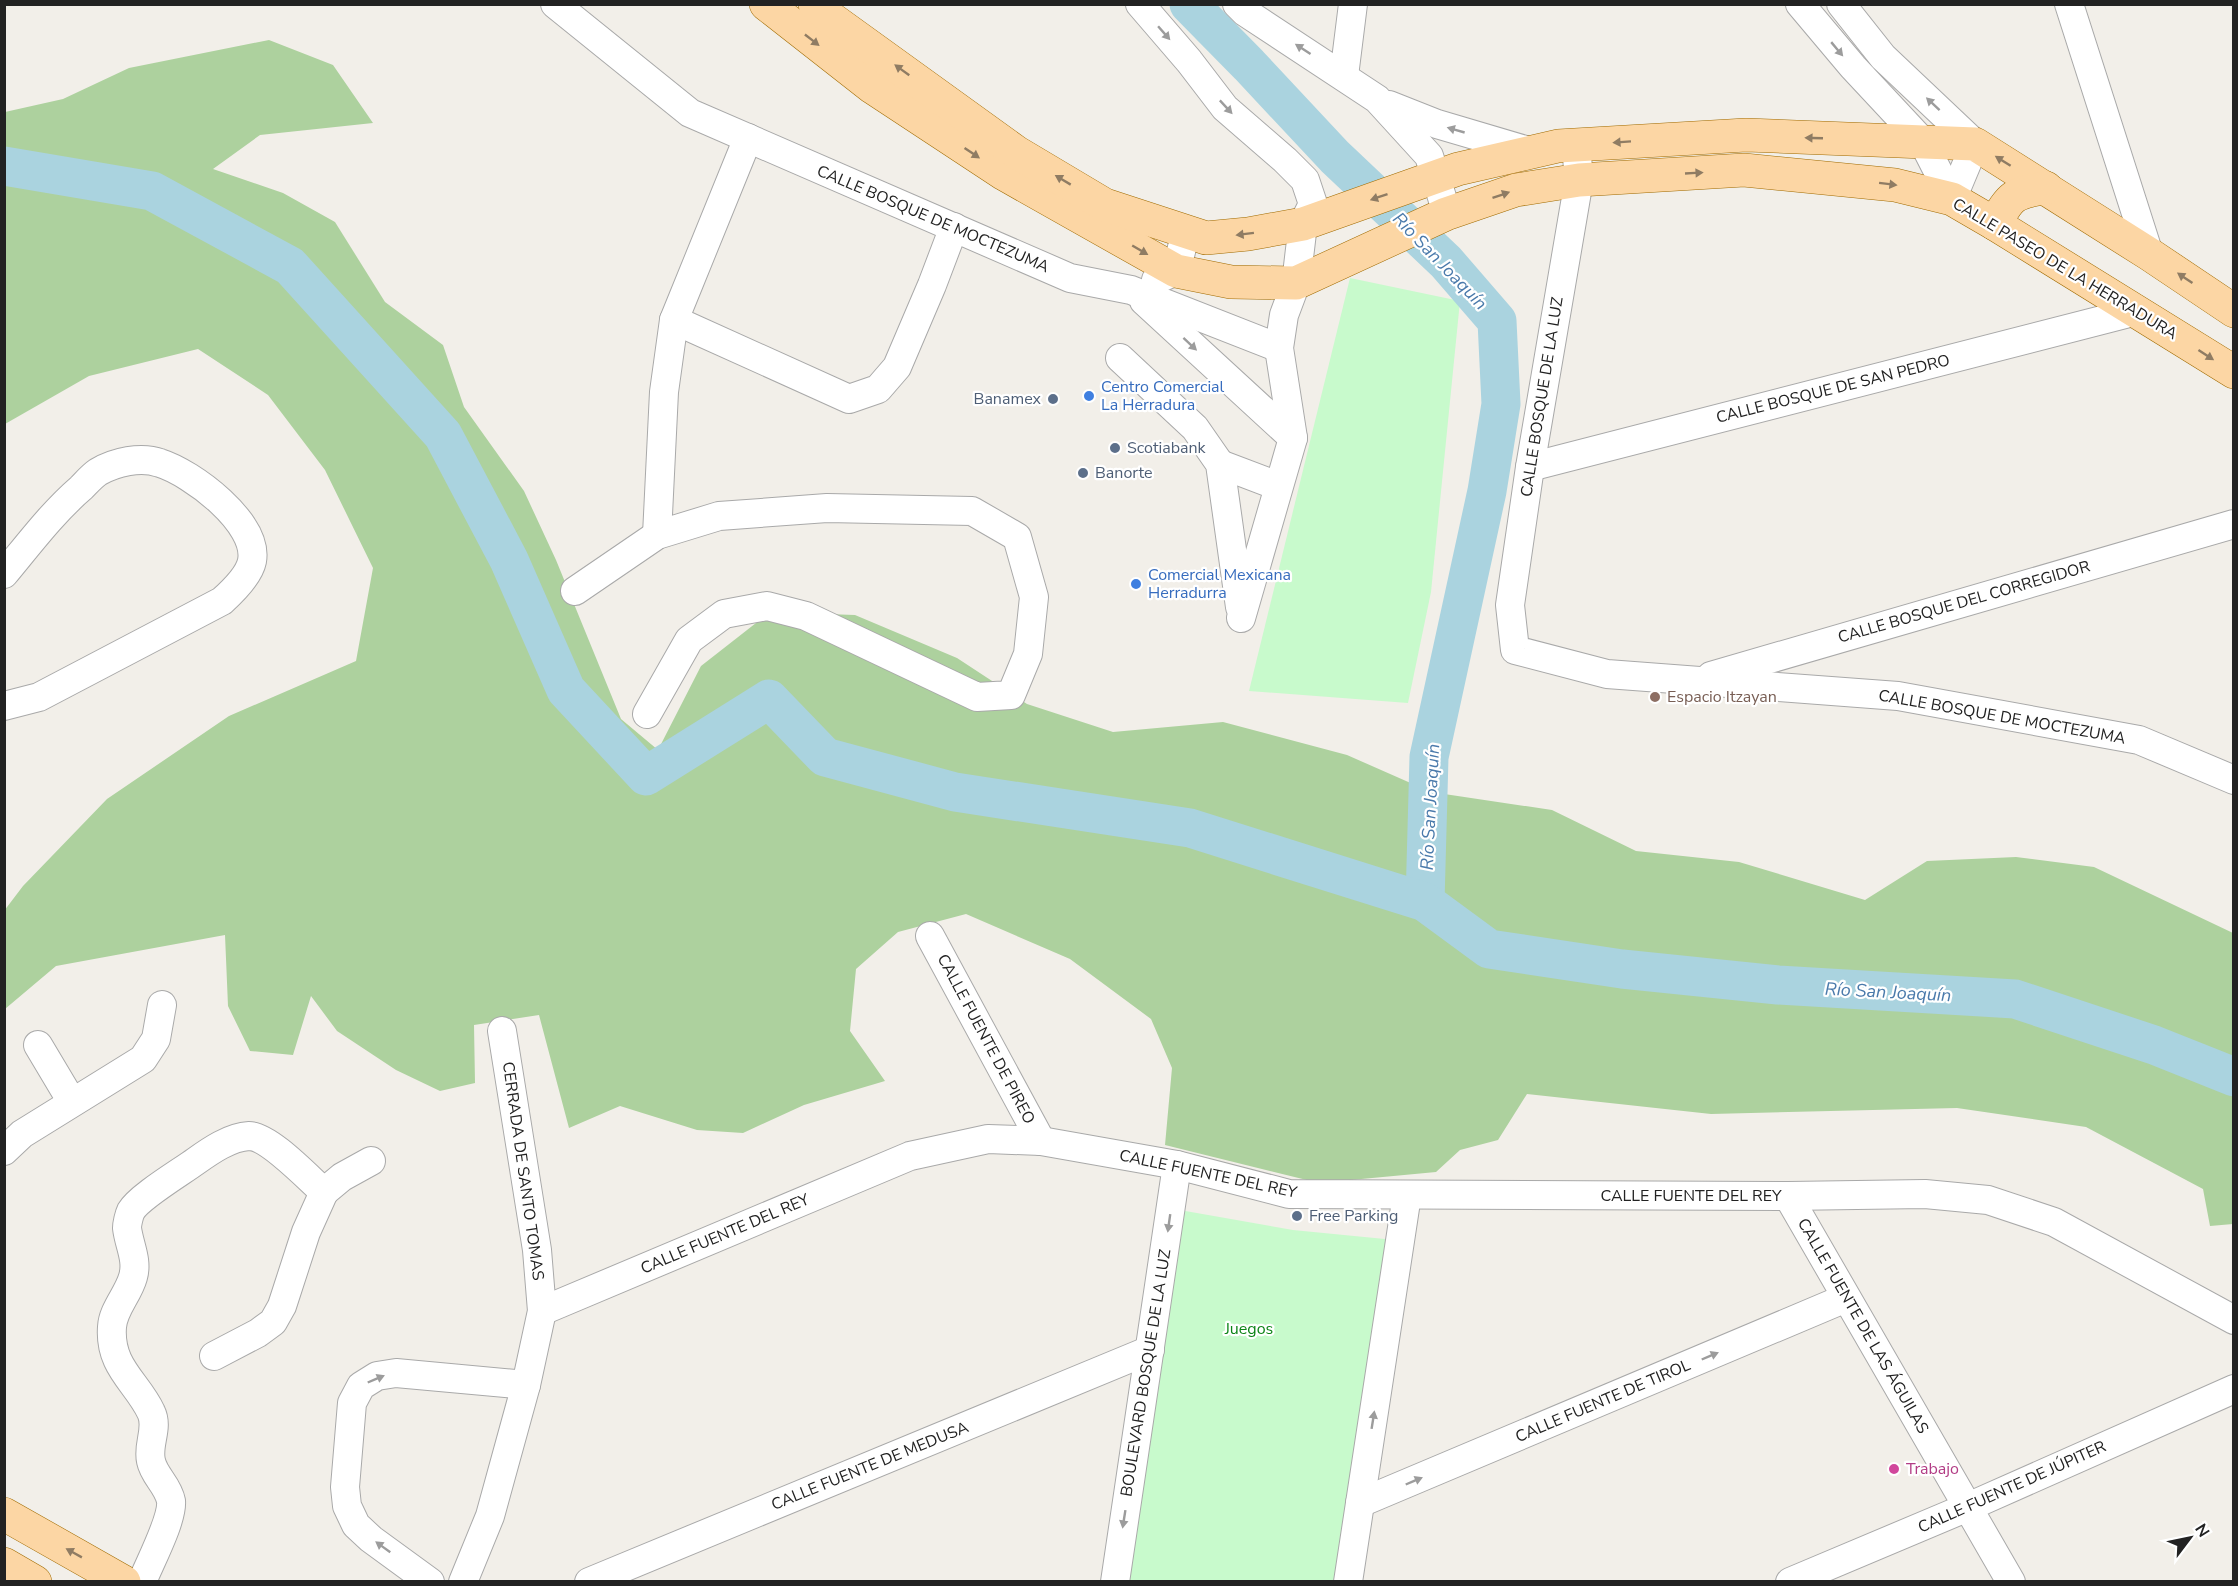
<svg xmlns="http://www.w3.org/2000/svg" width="2238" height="1586" font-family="'Nunito Sans',sans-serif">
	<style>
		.forest { fill: #add19e }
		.park { fill: #c8facc }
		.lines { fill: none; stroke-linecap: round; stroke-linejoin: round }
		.river { stroke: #aad3df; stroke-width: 39 }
		.minor-casing { stroke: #a9a9a9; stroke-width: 30 }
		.major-casing { stroke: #a06b00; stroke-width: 34 }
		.minor { stroke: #fff; stroke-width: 28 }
		.major { stroke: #fcd6a4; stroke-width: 33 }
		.oneway { fill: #9c9c9c }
		.oneway2 { fill: #8f7c63 }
		.shop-dot { fill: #3f7fe0; stroke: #fff; stroke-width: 2 }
		.service-dot { fill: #5c6f8a; stroke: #fff; stroke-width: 2 }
		.education-dot { fill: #8d6e63; stroke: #fff; stroke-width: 2 }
		.hotel-dot { fill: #d1479c; stroke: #fff; stroke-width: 2 }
		.labels { text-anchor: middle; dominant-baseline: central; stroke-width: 4.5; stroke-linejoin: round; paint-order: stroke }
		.street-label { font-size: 16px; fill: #222; stroke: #fff }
		.shop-label { font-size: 16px; fill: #366cbe; stroke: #fff; text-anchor: start }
		.service-label { font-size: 16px; fill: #4e5e75; stroke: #fff; text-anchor: start }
		.education-label { font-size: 16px; fill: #785e54; stroke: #fff; text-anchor: start }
		.park-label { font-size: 16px; fill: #0c8416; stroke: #fff }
		.hotel-label { font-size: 16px; fill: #b23c85; stroke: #fff; text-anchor: start }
		.water-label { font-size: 18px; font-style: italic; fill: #4a7aab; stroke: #fff }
	</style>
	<rect width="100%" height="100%" fill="#f2efe9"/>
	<polygon class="forest" points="269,40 333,65 373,123 260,135 213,169 283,193 335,222 385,302 443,345 464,407 524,491 556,560 621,719 658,750 701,666 770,612 855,615 957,658 1027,704 1113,732 1223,722 1347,755 1431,792 1552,810 1636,851 1739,862 1865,900 1927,861 2016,857 2094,867 2233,933 2233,1224 2210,1226 2203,1189 2086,1127 1957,1108 1711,1114 1527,1094 1498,1140 1460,1150 1436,1172 1319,1183 1165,1145 1172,1068 1151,1019 1070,959 966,914 898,932 856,969 850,1031 885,1081 804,1105 743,1133 697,1130 620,1106 569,1128 539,1015 474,1025 475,1083 440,1091 396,1070 337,1031 311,996 293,1055 250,1051 228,1006 225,935 56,966 5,1009 4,911 23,886 107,799 229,716 356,661 373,568 325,470 268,395 198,349 89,376 5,424 5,112 63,99 129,68"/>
	<g class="park">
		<polygon points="1350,278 1460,301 1431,592 1408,703 1249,691"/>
		<polygon points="1174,1209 1293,1230 1395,1240 1343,1581 1118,1582"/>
	</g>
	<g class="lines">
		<g class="river">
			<polyline points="1189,4 1249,65 1335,157 1446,262 1497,321 1501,404 1487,491 1429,757 1425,902"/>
			<polyline points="4,166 152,191 290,266 443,435 509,560 566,690 646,776 769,699 825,757 955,792 1190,828 1425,902 1489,949 1622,969 1778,985 2015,999 2154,1045 2234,1077"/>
		</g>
		<g class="minor-casing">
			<g id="minor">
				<polyline points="555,4 690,113 1070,278 1131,290 1279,348"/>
				<polyline points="1140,4 1189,61 1225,108 1285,160 1305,180 1313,204 1303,224 1296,283 1284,315 1279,348 1293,438 1241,618"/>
				<polyline points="1237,4 1245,12 1377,99 1429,156 1447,213"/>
				<polyline points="1800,4 1853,67 1923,142 1952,199"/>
				<polyline points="1841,4 1883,57 1975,144 1952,199"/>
				<polyline points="2069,4 2149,254"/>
				<polyline points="1344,76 1353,4"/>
				<polyline points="1389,105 1437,124 1532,152"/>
				<polyline points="1576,145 1579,180 1530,467 1510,605 1515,650 1607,674 1898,696 2139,740 2234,780"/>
				<polyline points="1156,280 1176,271 1186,232"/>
				<polyline points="1144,301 1293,438"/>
				<polyline points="674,320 849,399 878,389 897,367 932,285 954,227"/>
				<polyline points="1120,358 1195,428 1220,464 1240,607"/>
				<polyline points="1220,464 1278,486"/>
				<polyline points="1530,467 2137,311"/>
				<polyline points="657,535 664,392 674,320 748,138"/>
				<path d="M4,574C29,544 52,513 81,488C86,483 92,476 98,472C115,462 141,456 160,463C192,473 259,523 252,561C249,576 232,592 222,601L39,697L4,706"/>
				<polyline points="575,591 657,535 719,516 827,508 972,511 1017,537 1034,597 1028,654 1011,695 977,697 806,616 767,606 724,614 689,640 647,714"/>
				<polyline points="1711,676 2234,524"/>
				<polyline points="930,936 1041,1141"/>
				<polyline points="38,1045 72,1102"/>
				<polyline points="4,1151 22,1134 143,1059 156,1039 162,1005"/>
				<polyline points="324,1192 342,1177 371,1161"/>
				<polyline points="1788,1196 2011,1582"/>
				<polyline points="542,1311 910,1156 988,1139 1041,1141 1177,1165 1289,1194 1788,1196 1925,1194 1988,1200 2054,1222 2234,1320"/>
				<polyline points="1360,1503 1846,1298"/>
				<path d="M142,1582C150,1562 173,1519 171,1501C168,1485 154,1476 151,1461C147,1444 159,1428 151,1412C137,1382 109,1367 112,1327C113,1309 128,1295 133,1277C138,1260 129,1245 127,1228C127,1224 129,1215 131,1211C139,1197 181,1172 196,1161C210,1151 230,1137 249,1136C269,1136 308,1178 324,1192L306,1232L282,1306L273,1322L258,1333L214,1356"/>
				<polyline points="430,1582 371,1539 356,1525 347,1506 345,1487 352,1403 361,1386 377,1376 396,1373 526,1385"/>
				<polyline points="463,1582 490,1516 526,1385 542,1311 537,1250 502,1031"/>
				<polyline points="589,1582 1150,1350"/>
				<polyline points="1115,1582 1177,1165"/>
				<polyline points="1348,1582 1407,1195"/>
				<polyline points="1790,1582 1968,1507 2234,1389"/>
			</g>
		</g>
		<g class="major-casing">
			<g id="major">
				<polyline points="766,4 872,87 1004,174 1176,271 1231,282 1296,283 1446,214 1516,190 1579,180 1744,170 1895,185 1952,199 1995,224 2234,372"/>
				<polyline points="815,4 829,17 1016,152 1105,205 1206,238 1248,234 1303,224 1458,169 1558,146 1746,135 1975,144 2149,254 2234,311"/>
				<path d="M1995,224C2010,196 2014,192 2046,188"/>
				<polyline points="4,1514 124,1582"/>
				<polyline points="4,1564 35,1582"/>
			</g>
		</g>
		<use href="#minor" class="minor"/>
		<use href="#major" class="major"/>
	</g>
	<defs><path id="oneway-solid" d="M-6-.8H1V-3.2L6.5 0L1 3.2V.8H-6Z" transform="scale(1.5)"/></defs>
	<g class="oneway">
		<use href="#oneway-solid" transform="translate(1164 33) rotate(49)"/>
		<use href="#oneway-solid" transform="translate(1303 49) rotate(-147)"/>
		<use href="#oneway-solid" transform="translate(1837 49) rotate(50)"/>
		<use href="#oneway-solid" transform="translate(1933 104) rotate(-137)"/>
		<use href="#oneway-solid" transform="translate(1226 107) rotate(47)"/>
		<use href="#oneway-solid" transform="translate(1456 130) rotate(-164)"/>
		<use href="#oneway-solid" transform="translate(1190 344) rotate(43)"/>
		<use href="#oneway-solid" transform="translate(1169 1223) rotate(98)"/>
		<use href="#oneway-solid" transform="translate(1710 1356) rotate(-23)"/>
		<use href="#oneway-solid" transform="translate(376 1379) rotate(-23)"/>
		<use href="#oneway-solid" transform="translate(1373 1420) rotate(-81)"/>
		<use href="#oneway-solid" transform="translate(1414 1481) rotate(-23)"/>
		<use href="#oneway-solid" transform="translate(1124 1519) rotate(99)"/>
		<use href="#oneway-solid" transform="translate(383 1547) rotate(-144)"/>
	</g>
	<g class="oneway2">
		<use href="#oneway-solid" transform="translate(812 40) rotate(38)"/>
		<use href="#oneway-solid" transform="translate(902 70) rotate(-144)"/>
		<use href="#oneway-solid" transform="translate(1814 138) rotate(-178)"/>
		<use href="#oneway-solid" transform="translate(1622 142) rotate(176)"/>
		<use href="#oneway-solid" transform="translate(972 153) rotate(34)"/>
		<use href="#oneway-solid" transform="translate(2003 161) rotate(-148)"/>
		<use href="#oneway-solid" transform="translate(1694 173) rotate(-3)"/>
		<use href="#oneway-solid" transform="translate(1063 180) rotate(-149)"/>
		<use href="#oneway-solid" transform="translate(1888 184) rotate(7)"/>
		<use href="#oneway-solid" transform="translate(1501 195) rotate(-19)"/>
		<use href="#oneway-solid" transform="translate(1379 197) rotate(161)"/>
		<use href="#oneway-solid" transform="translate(1245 234) rotate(173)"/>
		<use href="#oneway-solid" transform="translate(1140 250) rotate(30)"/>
		<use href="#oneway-solid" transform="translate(2185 278) rotate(-146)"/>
		<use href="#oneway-solid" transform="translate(2206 355) rotate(33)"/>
		<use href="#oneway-solid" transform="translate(74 1553) rotate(-151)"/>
	</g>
	<g class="shop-dot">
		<circle cx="1089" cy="396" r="6"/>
		<circle cx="1136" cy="584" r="6"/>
	</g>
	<g class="service-dot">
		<circle cx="1053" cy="399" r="6"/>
		<circle cx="1115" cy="448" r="6"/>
		<circle cx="1083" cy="473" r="6"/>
		<circle cx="1297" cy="1216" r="6"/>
	</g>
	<circle class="education-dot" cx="1655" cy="697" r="6"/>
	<circle class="hotel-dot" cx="1894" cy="1469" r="6"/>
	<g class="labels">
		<g class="street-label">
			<text transform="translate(933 219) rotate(23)">CALLE BOSQUE DE MOCTEZUMA</text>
			<text transform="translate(2065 269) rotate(31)">CALLE PASEO DE LA HERRADURA</text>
			<text transform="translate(1833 389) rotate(-14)">CALLE BOSQUE DE SAN PEDRO</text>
			<text transform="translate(1542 397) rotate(-81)">CALLE BOSQUE DE LA LUZ</text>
			<text transform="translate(1964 602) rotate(-16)">CALLE BOSQUE DEL CORREGIDOR</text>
			<text transform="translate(2002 717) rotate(10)">CALLE BOSQUE DE MOCTEZUMA</text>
			<text transform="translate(986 1039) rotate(62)">CALLE FUENTE DE PIREO</text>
			<text transform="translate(523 1171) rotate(82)">CERRADA DE SANTO TOMAS</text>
			<text transform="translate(1208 1174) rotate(12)">CALLE FUENTE DEL REY</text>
			<text x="1691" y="1196">CALLE FUENTE DEL REY</text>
			<text transform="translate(725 1234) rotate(-23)">CALLE FUENTE DEL REY</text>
			<text transform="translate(1863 1326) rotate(60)">CALLE FUENTE DE LAS ÁGUILAS</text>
			<text transform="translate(1146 1373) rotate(-81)">BOULEVARD BOSQUE DE LA LUZ</text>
			<text transform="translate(1603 1401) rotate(-23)">CALLE FUENTE DE TIROL</text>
			<text transform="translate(870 1466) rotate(-22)">CALLE FUENTE DE MEDUSA</text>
			<text transform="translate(2012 1487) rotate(-24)">CALLE FUENTE DE JÚPITER</text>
		</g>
		<g class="shop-label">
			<text x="1101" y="387">Centro Comercial<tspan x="1101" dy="18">La Herradura</tspan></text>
			<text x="1148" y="575">Comercial Mexicana<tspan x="1148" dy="18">Herradurra</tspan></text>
		</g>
		<g class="service-label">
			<text x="1041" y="399" text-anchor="end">Banamex</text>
			<text x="1127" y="448">Scotiabank</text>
			<text x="1095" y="473">Banorte</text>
			<text x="1309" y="1216">Free Parking</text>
		</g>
		<g class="education-label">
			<text x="1667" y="697">Espacio Itzayan</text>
		</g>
		<g class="park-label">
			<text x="1249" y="1329">Juegos</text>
		</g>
		<g class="hotel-label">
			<text x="1906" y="1469">Trabajo</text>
		</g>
		<g class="water-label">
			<text transform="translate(1440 261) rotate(46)">Río San Joaquín</text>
			<text transform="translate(1430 807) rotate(-87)">Río San Joaquín</text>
			<text transform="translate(1888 992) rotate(3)">Río San Joaquín</text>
		</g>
	</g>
	<rect width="2238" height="1586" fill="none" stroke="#222222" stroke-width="12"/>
	<g transform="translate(2190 1538) rotate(58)" stroke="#ffffff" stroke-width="4.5" paint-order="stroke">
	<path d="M0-4.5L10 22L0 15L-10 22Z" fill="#222222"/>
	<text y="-9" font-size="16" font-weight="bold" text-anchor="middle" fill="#222222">N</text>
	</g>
</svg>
